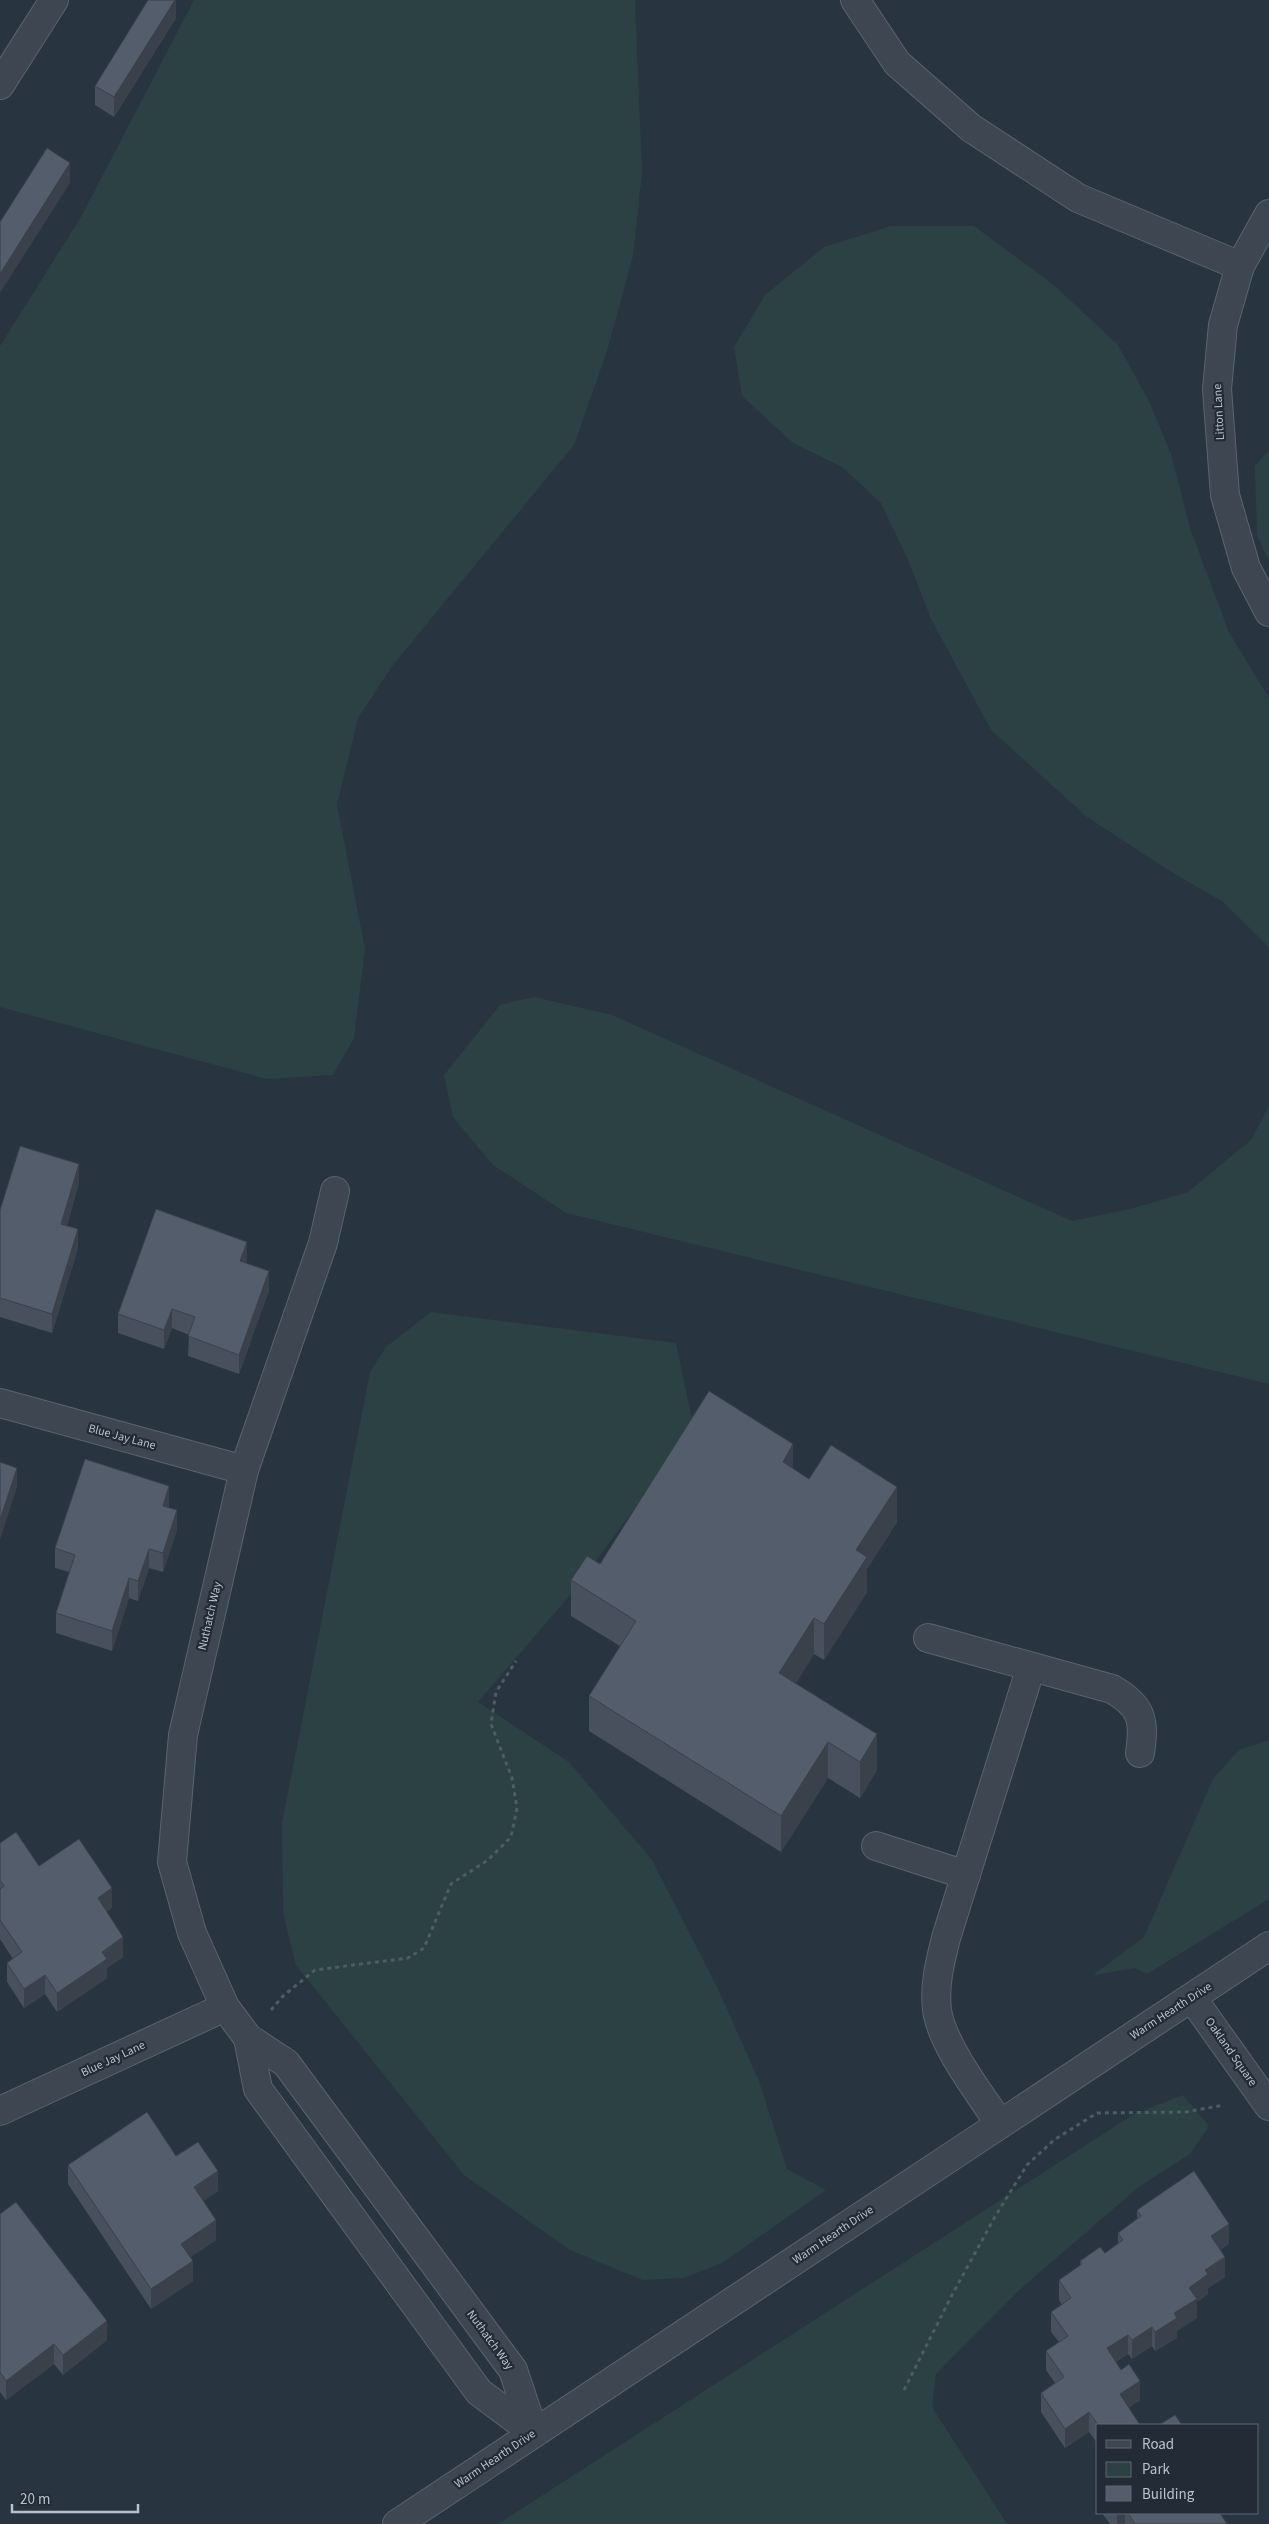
<svg xmlns="http://www.w3.org/2000/svg" width="1269" height="2524" font-family="'Source Sans 3',sans-serif">
	<style>
		.green { fill: #2c4143 }
		.lines { fill: none; stroke-linecap: round; stroke-linejoin: round }
		.minor-casing { stroke: #5b646e; stroke-width: 30 }
		.path { stroke: #4b5e60; stroke-width: 3; stroke-dasharray: 4 4; stroke-linecap: butt }
		.minor { stroke: #3d4651; stroke-width: 28 }
		.wall { fill: #47505c }
		.shaded-wall { fill: #3a414b }
		.building { fill: #535d6b; stroke: #3a414b }
		.labels { text-anchor: middle; dominant-baseline: central; stroke-width: 4.5; stroke-linejoin: round; paint-order: stroke }
		.street-label { font-size: 12px; fill: #bac1cb; stroke: #222b36 }
	</style>
	<rect width="100%" height="100%" fill="#293441"/>
	<g class="green">
		<polygon points="194,0 635,0 642,173 633,256 607,351 574,445 393,665 358,718 337,805 365,949 354,1038 333,1075 267,1079 0,1007 0,346 81,217"/>
		<polygon points="891,226 974,226 1054,285 1118,345 1149,401 1171,454 1190,528 1229,632 1269,698 1269,947 1223,902 1165,868 1087,817 991,730 931,619 908,560 881,503 842,467 793,443 742,396 734,347 765,295 824,247"/>
		<polygon points="1269,450 1269,562 1257,535 1255,466"/>
		<polygon points="534,997 612,1015 1072,1221 1130,1209 1188,1192 1251,1140 1269,1106 1269,1384 566,1213 493,1165 453,1117 444,1075 500,1005"/>
		<polygon points="431,1312 676,1343 692,1420 650,1487 577,1587 478,1702 569,1762 652,1860 718,1989 759,2081 787,2169 826,2190 722,2263 684,2278 643,2280 570,2250 464,2175 296,1965 283,1913 282,1823 370,1372 386,1347"/>
		<polygon points="1269,1740 1269,1899 1147,1974 1135,1968 1093,1975 1144,1937 1213,1779 1239,1750"/>
		<polygon points="1183,2095 1209,2126 1190,2154 1140,2186 1019,2290 936,2374 932,2407 1007,2524 498,2524 1134,2114"/>
	</g>
	<g class="lines">
		<g class="minor-casing">
			<g id="minor">
				<polyline points="855,0 897,63 971,128 1078,198 1240,266"/>
				<polyline points="0,85 54,0"/>
				<polyline points="1269,214 1240,266 1223,325 1217,389 1225,495 1246,568 1269,612"/>
				<polyline points="335,1191 323,1243 244,1470 183,1735 172,1862 192,1933 225,2007 248,2038 286,2063 513,2370 534,2433"/>
				<polyline points="0,1403 244,1470"/>
				<path d="M928,1638L1112,1689C1142,1706 1145,1720 1140,1753"/>
				<polyline points="876,1846 966,1875"/>
				<polyline points="1192,1998 1269,2106"/>
				<polyline points="248,2038 258,2089 479,2392 534,2433"/>
				<polyline points="0,2111 225,2007"/>
				<path d="M1000,2124C980,2094 942,2045 937,2010C934,1985 940,1962 946,1938L1031,1667"/>
				<polyline points="397,2524 1269,1946"/>
			</g>
		</g>
		<g class="path">
			<polyline points="271,2010 283,1996 315,1970 408,1958 424,1948 451,1884 488,1860 511,1837 517,1808 512,1778 491,1724 496,1692 516,1661"/>
			<polyline points="904,2390 952,2295 996,2215 1027,2165 1054,2140 1097,2113 1186,2112 1224,2105"/>
		</g>
		<use href="#minor" class="minor"/>
	</g>
	<g class="wall">
		<polygon points="176,0 176,18 114,117 95,105 95,86"/>
		<polygon points="79,1183 67,1225 78,1248 52,1333 0,1317 0,1210"/>
		<polygon points="247,1262 246,1263 269,1290 239,1374 188,1356 189,1335 172,1328 164,1349 118,1333 118,1314"/>
		<polygon points="793,1469 809,1479 897,1522 867,1569 867,1592 824,1660 814,1654 796,1683 877,1770 860,1798 828,1778 781,1852 589,1731 589,1696 620,1646 571,1616 571,1580"/>
		<polygon points="169,1506 169,1507 177,1530 163,1572 149,1568 138,1601 129,1598 112,1651 56,1633 56,1613 69,1572 55,1568 55,1548"/>
		<polygon points="0,1843 112,1908 106,1912 123,1957 107,1968 107,1978 57,2012 45,1994 24,2008 7,1982 7,1963 13,1959 0,1939"/>
		<polygon points="176,2156 218,2191 203,2201 216,2240 190,2257 193,2281 151,2309 68,2184 68,2165"/>
		<polygon points="1137,2210 1229,2244 1220,2250 1225,2277 1208,2288 1208,2294 1197,2302 1197,2318 1177,2331 1177,2338 1155,2351 1152,2346 1132,2359 1128,2354 1116,2362 1140,2400 1128,2408 1140,2425 1098,2425 1098,2444 1089,2432 1065,2448 1041,2412 1041,2393 1055,2383 1046,2370 1046,2351 1059,2342 1051,2332 1051,2312 1062,2305 1059,2300 1059,2280 1080,2266 1080,2261 1105,2253 1118,2244 1118,2233 1137,2219"/>
		<polygon points="0,2214 107,2340 63,2375 54,2364 6,2400 0,2392"/>
		<polygon points="1102,2513 1220,2513 1227,2524 1110,2524"/>
	</g>
	<g class="shaded-wall">
		<polygon points="175,0 176,0 176,18 114,117 114,97"/>
		<polygon points="70,163 70,183 0,293 0,274"/>
		<polygon points="79,1164 79,1183 61,1243 61,1224"/>
		<polygon points="78,1229 78,1248 52,1333 52,1314"/>
		<polygon points="247,1242 247,1262 240,1280 240,1261"/>
		<polygon points="269,1271 269,1290 239,1374 239,1355"/>
		<polygon points="172,1309 172,1328 164,1349 164,1330"/>
		<polygon points="793,1444 793,1480 783,1462"/>
		<polygon points="17,1468 17,1487 0,1540 0,1520"/>
		<polygon points="169,1486 169,1506 163,1525 163,1506"/>
		<polygon points="897,1487 897,1522 867,1569 867,1592 824,1660 824,1624 856,1550"/>
		<polygon points="177,1510 177,1530 163,1572 163,1553"/>
		<polygon points="149,1549 149,1568 138,1601 138,1581"/>
		<polygon points="129,1578 129,1598 112,1651 112,1631"/>
		<polygon points="814,1618 814,1654 779,1709 779,1673"/>
		<polygon points="877,1734 877,1770 860,1798 860,1762"/>
		<polygon points="828,1742 828,1778 781,1852 781,1816"/>
		<polygon points="112,1888 112,1908 98,1918 98,1898"/>
		<polygon points="123,1937 123,1957 107,1968 107,1978 57,2012 57,1993 102,1952"/>
		<polygon points="45,1975 45,1994 24,2008 24,1989"/>
		<polygon points="218,2171 218,2191 194,2207 194,2187"/>
		<polygon points="216,2220 216,2240 181,2264 181,2244"/>
		<polygon points="1229,2224 1229,2244 1211,2256 1211,2236"/>
		<polygon points="1225,2257 1225,2277 1208,2288 1208,2294 1197,2302 1197,2318 1177,2331 1177,2338 1155,2351 1155,2332 1174,2313 1189,2288 1205,2270"/>
		<polygon points="193,2261 193,2281 151,2309 151,2289"/>
		<polygon points="107,2321 107,2340 63,2375 63,2355"/>
		<polygon points="1152,2327 1152,2346 1132,2359 1132,2340"/>
		<polygon points="1128,2335 1128,2354 1107,2368 1107,2348"/>
		<polygon points="54,2344 54,2364 6,2400 6,2381"/>
		<polygon points="1140,2381 1140,2400 1120,2414 1120,2394"/>
		<polygon points="1089,2412 1089,2432 1065,2448 1065,2429"/>
		<polygon points="1121,2513 1125,2513 1125,2524 1117,2524 1117,2515"/>
	</g>
	<g class="building">
		<polygon points="148,0 175,0 114,97 95,86"/>
		<polygon points="47,148 70,163 0,274 0,222"/>
		<polygon points="20,1146 79,1164 61,1224 78,1229 52,1314 0,1298 0,1210"/>
		<polygon points="156,1209 247,1242 240,1261 269,1271 239,1355 188,1336 195,1317 172,1309 164,1330 118,1314"/>
		<polygon points="709,1391 793,1444 783,1462 809,1479 831,1445 897,1487 856,1550 867,1557 824,1624 814,1618 779,1673 877,1734 860,1762 828,1742 781,1816 589,1696 636,1621 571,1580 587,1556 600,1564"/>
		<polygon points="85,1459 169,1486 163,1506 177,1510 163,1553 149,1549 138,1581 129,1578 112,1631 56,1613 75,1555 55,1548"/>
		<polygon points="0,1462 17,1468 0,1520"/>
		<polygon points="16,1832 39,1866 79,1839 112,1888 98,1898 123,1937 102,1952 107,1959 57,1993 45,1975 24,1989 7,1963 22,1952 0,1920 0,1889 4,1886 0,1880 0,1843"/>
		<polygon points="147,2112 176,2156 198,2142 218,2171 194,2187 216,2220 181,2244 193,2261 151,2289 68,2165"/>
		<polygon points="1194,2171 1229,2224 1211,2236 1225,2257 1205,2270 1208,2274 1189,2288 1197,2299 1174,2313 1177,2318 1155,2332 1152,2327 1132,2340 1128,2335 1107,2348 1121,2370 1129,2364 1140,2381 1120,2394 1140,2425 1098,2425 1089,2412 1065,2429 1041,2393 1064,2377 1046,2351 1068,2336 1051,2312 1071,2298 1059,2280 1082,2264 1080,2261 1100,2247 1105,2253 1123,2240 1118,2233 1141,2216 1137,2210"/>
		<polygon points="16,2202 107,2321 63,2355 54,2344 6,2381 0,2372 0,2214"/>
		<polygon points="1175,2415 1182,2425 1159,2425"/>
		<polygon points="1128,2513 1220,2513 1227,2524 1135,2524"/>
	</g>
	<g class="labels">
		<g class="street-label">
			<text transform="translate(1219 412) rotate(-93)">Litton Lane</text>
			<text transform="translate(122 1437) rotate(15)">Blue Jay Lane</text>
			<text transform="translate(210 1616) rotate(-77)">Nuthatch Way</text>
			<text transform="translate(1171 2011) rotate(-33)">Warm Hearth Drive</text>
			<text transform="translate(1231 2052) rotate(55)">Oakland Square</text>
			<text transform="translate(113 2059) rotate(-25)">Blue Jay Lane</text>
			<text transform="translate(833 2235) rotate(-34)">Warm Hearth Drive</text>
			<text transform="translate(490 2340) rotate(54)">Nuthatch Way</text>
			<text transform="translate(495 2459) rotate(-34)">Warm Hearth Drive</text>
		</g>
	</g>
	<rect x="1096" y="2424" width="162" height="90" fill="#222b36" stroke="#5f6772"/>
	<rect x="1106" y="2440" width="25" height="8" fill="#3d4651" stroke="#5f6772"/>
	<text x="1142" y="2449" font-size="15" fill="#bac1cb">Road</text>
	<rect x="1106" y="2462" width="25" height="15" fill="#2c4143" stroke="#5f6772"/>
	<text x="1142" y="2474" font-size="15" fill="#bac1cb">Park</text>
	<rect x="1106" y="2486" width="25" height="15" fill="#535d6b" stroke="#5f6772"/>
	<text x="1142" y="2499" font-size="15" fill="#bac1cb">Building</text>
	<path d="M12 2504v8h126v-8" fill="none" stroke="#bac1cb" stroke-width="2.5"/>
	<text x="20" y="2504" font-size="15" fill="#bac1cb" stroke="#222b36" stroke-width="4" paint-order="stroke">20 m</text>
</svg>
